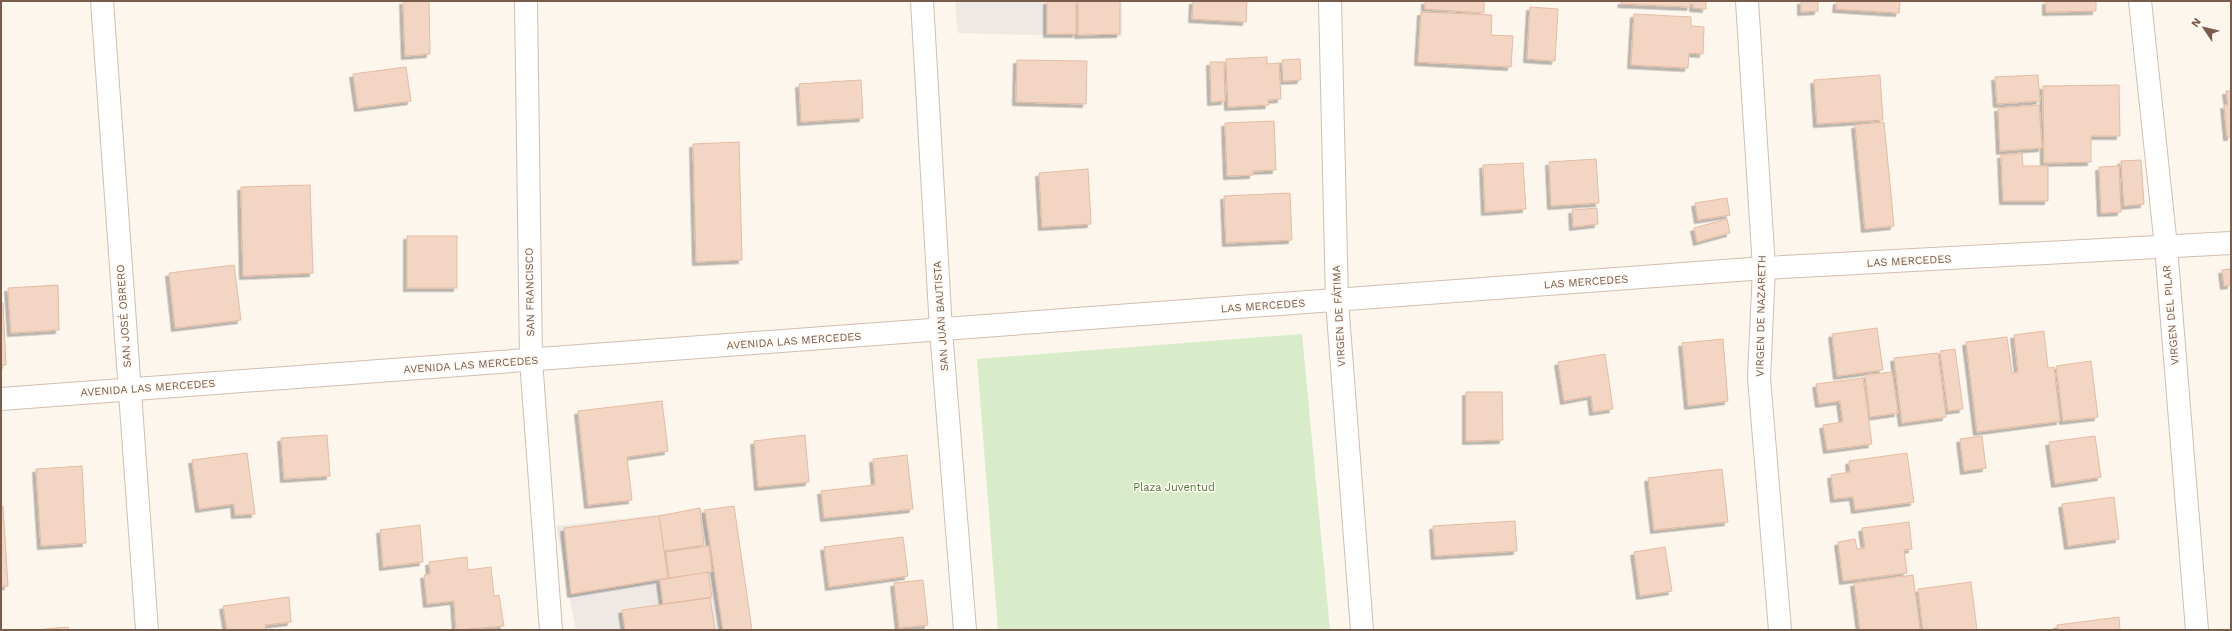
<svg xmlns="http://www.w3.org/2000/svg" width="2232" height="631" font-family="'Work Sans',sans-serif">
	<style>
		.industrial { fill: #efe9e4 }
		.green { fill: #d8ecc9 }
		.building { fill: #f3d5c3; stroke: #e6bba3; filter: url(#shadow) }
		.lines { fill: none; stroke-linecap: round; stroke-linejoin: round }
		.minor-casing { stroke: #d1beb0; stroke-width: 24 }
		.minor { stroke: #fff; stroke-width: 22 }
		.labels { text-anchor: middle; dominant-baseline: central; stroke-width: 3; stroke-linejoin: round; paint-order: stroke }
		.street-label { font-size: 11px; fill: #7a5c4d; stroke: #fffaf3 }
		.park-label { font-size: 11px; fill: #537a41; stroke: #fffaf3 }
	</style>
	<defs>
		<filter id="shadow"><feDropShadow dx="-3.5" dy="3.5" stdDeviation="0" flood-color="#0004"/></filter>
	</defs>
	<rect width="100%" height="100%" fill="#fdf6ec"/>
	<g class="industrial">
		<polygon points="955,1 1122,1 1122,37 958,33"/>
		<polygon points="734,506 752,630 576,630 556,526"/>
	</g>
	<polygon class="green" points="1302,334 1330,630 998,630 977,359"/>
	<g class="building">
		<polygon points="403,1 429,1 430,54 405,56"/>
		<rect x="1047" y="1" width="29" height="33"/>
		<polygon points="1078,1 1120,1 1120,34 1078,35"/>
		<polygon points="1193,1 1247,1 1246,22 1192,19"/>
		<polygon points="1425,1 1484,1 1484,13 1425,9"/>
		<polygon points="1622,1 1691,1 1690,7 1621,4"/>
		<polygon points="1693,1 1706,1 1706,9 1693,8"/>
		<polygon points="1801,1 1818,1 1818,11 1801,12"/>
		<polygon points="1837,1 1900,1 1899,13 1836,9"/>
		<polygon points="2046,1 2096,1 2096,11 2046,12"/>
		<polygon points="1530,7 1558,9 1555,61 1527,59"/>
		<polygon points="1421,12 1492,15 1491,35 1513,36 1511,67 1418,62"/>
		<polygon points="1634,14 1691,17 1691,26 1704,27 1703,54 1689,53 1688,68 1631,65"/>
		<polygon points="1267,57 1267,64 1279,63 1281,99 1268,100 1269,105 1228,107 1226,59"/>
		<polygon points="1300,59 1301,80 1283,81 1282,60"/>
		<polygon points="1017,60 1087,61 1086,104 1016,102"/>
		<polygon points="1210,62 1224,62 1225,101 1211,102"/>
		<polygon points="406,67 411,101 358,108 353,74"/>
		<polygon points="1880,75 1883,120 1817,124 1814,80"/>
		<polygon points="2038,75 2040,101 1997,104 1995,77"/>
		<polygon points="861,80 863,118 801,122 799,84"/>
		<polygon points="2119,85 2120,136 2091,136 2091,162 2044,163 2043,86"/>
		<polygon points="2226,91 2231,91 2231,137 2227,137 2224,105 2228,105"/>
		<polygon points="2039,105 2042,148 2000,151 1998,108"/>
		<polygon points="1274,121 1276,170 1253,171 1253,175 1227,176 1225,123"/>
		<polygon points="1884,122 1894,226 1865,229 1855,125"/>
		<polygon points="739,142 742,260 696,262 693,144"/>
		<polygon points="2022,153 2023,166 2048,166 2048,201 2003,201 2001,155"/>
		<polygon points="1596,159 1599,203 1551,206 1549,162"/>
		<polygon points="2141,160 2144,204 2124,206 2121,161"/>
		<polygon points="1523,163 1526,209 1485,212 1483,165"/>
		<polygon points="2119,166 2121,212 2101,213 2099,167"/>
		<polygon points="1088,169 1091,224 1042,227 1039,173"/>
		<polygon points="310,185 313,273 243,276 241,187"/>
		<polygon points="1290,193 1292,240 1226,243 1224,196"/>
		<polygon points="1727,198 1730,215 1698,220 1695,203"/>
		<polygon points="1597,208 1598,224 1573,227 1572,210"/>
		<polygon points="1727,219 1730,233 1697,242 1694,228"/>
		<rect x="407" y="236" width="50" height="52"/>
		<polygon points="234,265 241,320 175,328 169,273"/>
		<polygon points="2231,269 2231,285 2224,286 2222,270"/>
		<polygon points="58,285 59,330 11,333 8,288"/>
		<polygon points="1,303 3,303 6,365 1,365"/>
		<polygon points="1877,328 1883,370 1837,376 1832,334"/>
		<polygon points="2044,331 2048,368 2054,367 2060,421 1977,432 1966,342 2007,337 2012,373 2018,372 2014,335"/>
		<polygon points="1723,339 1728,401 1688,406 1682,343"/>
		<polygon points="1955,349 1963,409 1948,411 1940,351"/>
		<polygon points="1938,353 1946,417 1902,423 1894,358"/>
		<polygon points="1605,354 1613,409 1593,412 1591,396 1564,401 1558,362"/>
		<polygon points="2091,361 2098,417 2063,421 2056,366"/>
		<polygon points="1892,372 1898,413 1870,417 1865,375"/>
		<polygon points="1863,378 1872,444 1827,450 1823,425 1843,422 1840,401 1819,404 1816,384"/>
		<polygon points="1466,392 1502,392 1503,440 1466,441"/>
		<polygon points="662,401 668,451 627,457 632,500 588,505 578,411"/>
		<polygon points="327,435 330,476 284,479 281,438"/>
		<polygon points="805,435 809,482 758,487 754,441"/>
		<polygon points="1982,436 1986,468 1964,471 1960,439"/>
		<polygon points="2095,436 2101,477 2055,484 2049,442"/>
		<polygon points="247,453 255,514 235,515 234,504 199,509 192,460"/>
		<polygon points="1907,453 1914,502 1855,510 1853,497 1834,499 1831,475 1850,472 1849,461"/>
		<polygon points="907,455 913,509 824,518 821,491 875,485 873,459"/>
		<polygon points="82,466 86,543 41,546 36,469"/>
		<polygon points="1722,469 1728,522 1654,530 1648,478"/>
		<polygon points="2114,497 2119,539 2068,546 2062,504"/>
		<polygon points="1,506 3,506 8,586 1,587"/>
		<polygon points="734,506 752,630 723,630 705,510"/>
		<polygon points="700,508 704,545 664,551 659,516"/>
		<polygon points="659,516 668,578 571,594 564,528"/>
		<polygon points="1515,521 1517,551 1435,556 1433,526"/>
		<polygon points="1909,522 1912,549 1904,550 1907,573 1843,581 1838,542 1855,539 1857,549 1865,548 1862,528"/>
		<polygon points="420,525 423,562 383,567 380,530"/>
		<polygon points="903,537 908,576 829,587 824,547"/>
		<polygon points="709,546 712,572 669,578 666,552"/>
		<polygon points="1665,547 1672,591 1640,596 1634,552"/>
		<polygon points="467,557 468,570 491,567 494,596 499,595 504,626 456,630 454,601 427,604 424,575 430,574 429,562"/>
		<polygon points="708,572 712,597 663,604 660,580"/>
		<polygon points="1913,575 1920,630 1860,630 1854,583"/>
		<polygon points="923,580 928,625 899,628 894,583"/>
		<polygon points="1971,582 1977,630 1923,630 1918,589"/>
		<polygon points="289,597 291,622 265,625 266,630 227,630 223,606"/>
		<polygon points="710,598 715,630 625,630 622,610"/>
		<polygon points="2119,617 2120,630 2058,630 2057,625"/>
		<polygon points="68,627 69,630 34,630"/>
	</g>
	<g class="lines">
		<g class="minor-casing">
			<g id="minor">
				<polyline points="102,1 147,630"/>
				<polyline points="526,1 531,360 551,630"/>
				<polyline points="922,1 941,330 965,630"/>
				<polyline points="1330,1 1337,301 1362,630"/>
				<polyline points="1747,1 1764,268 1759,378 1780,630"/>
				<polyline points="2140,1 2166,247 2197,630"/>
				<polyline points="1,399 1764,268 2231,243"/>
			</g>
		</g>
		<use href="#minor" class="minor"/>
	</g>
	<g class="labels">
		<g class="street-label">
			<text transform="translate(1909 261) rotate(-3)">LAS MERCEDES</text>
			<text transform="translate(1586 282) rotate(-4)">LAS MERCEDES</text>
			<text transform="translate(530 292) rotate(-91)">SAN FRANCISCO</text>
			<text transform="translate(1263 306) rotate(-4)">LAS MERCEDES</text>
			<text transform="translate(2171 315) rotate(-95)">VIRGEN DEL PILAR</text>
			<text transform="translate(124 316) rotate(-94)">SAN JOSÉ OBRERO</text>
			<text transform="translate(941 316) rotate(-94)">SAN JUAN BAUTISTA</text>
			<text transform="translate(1339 316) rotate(-93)">VIRGEN DE FÁTIMA</text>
			<text transform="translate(1761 316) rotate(-89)">VIRGEN DE NAZARETH</text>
			<text transform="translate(794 341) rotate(-4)">AVENIDA LAS MERCEDES</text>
			<text transform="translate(471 365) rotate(-4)">AVENIDA LAS MERCEDES</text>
			<text transform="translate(148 388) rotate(-4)">AVENIDA LAS MERCEDES</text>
		</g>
		<g class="park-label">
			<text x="1174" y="487">Plaza Juventud</text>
		</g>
	</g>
	<rect width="2232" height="631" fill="none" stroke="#7a5c4d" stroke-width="4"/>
	<g transform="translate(2204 28) rotate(305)" stroke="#fffaf3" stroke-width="3" paint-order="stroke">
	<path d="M0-3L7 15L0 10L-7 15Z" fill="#7a5c4d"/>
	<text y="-6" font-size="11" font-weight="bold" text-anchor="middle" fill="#7a5c4d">N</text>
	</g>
</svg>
